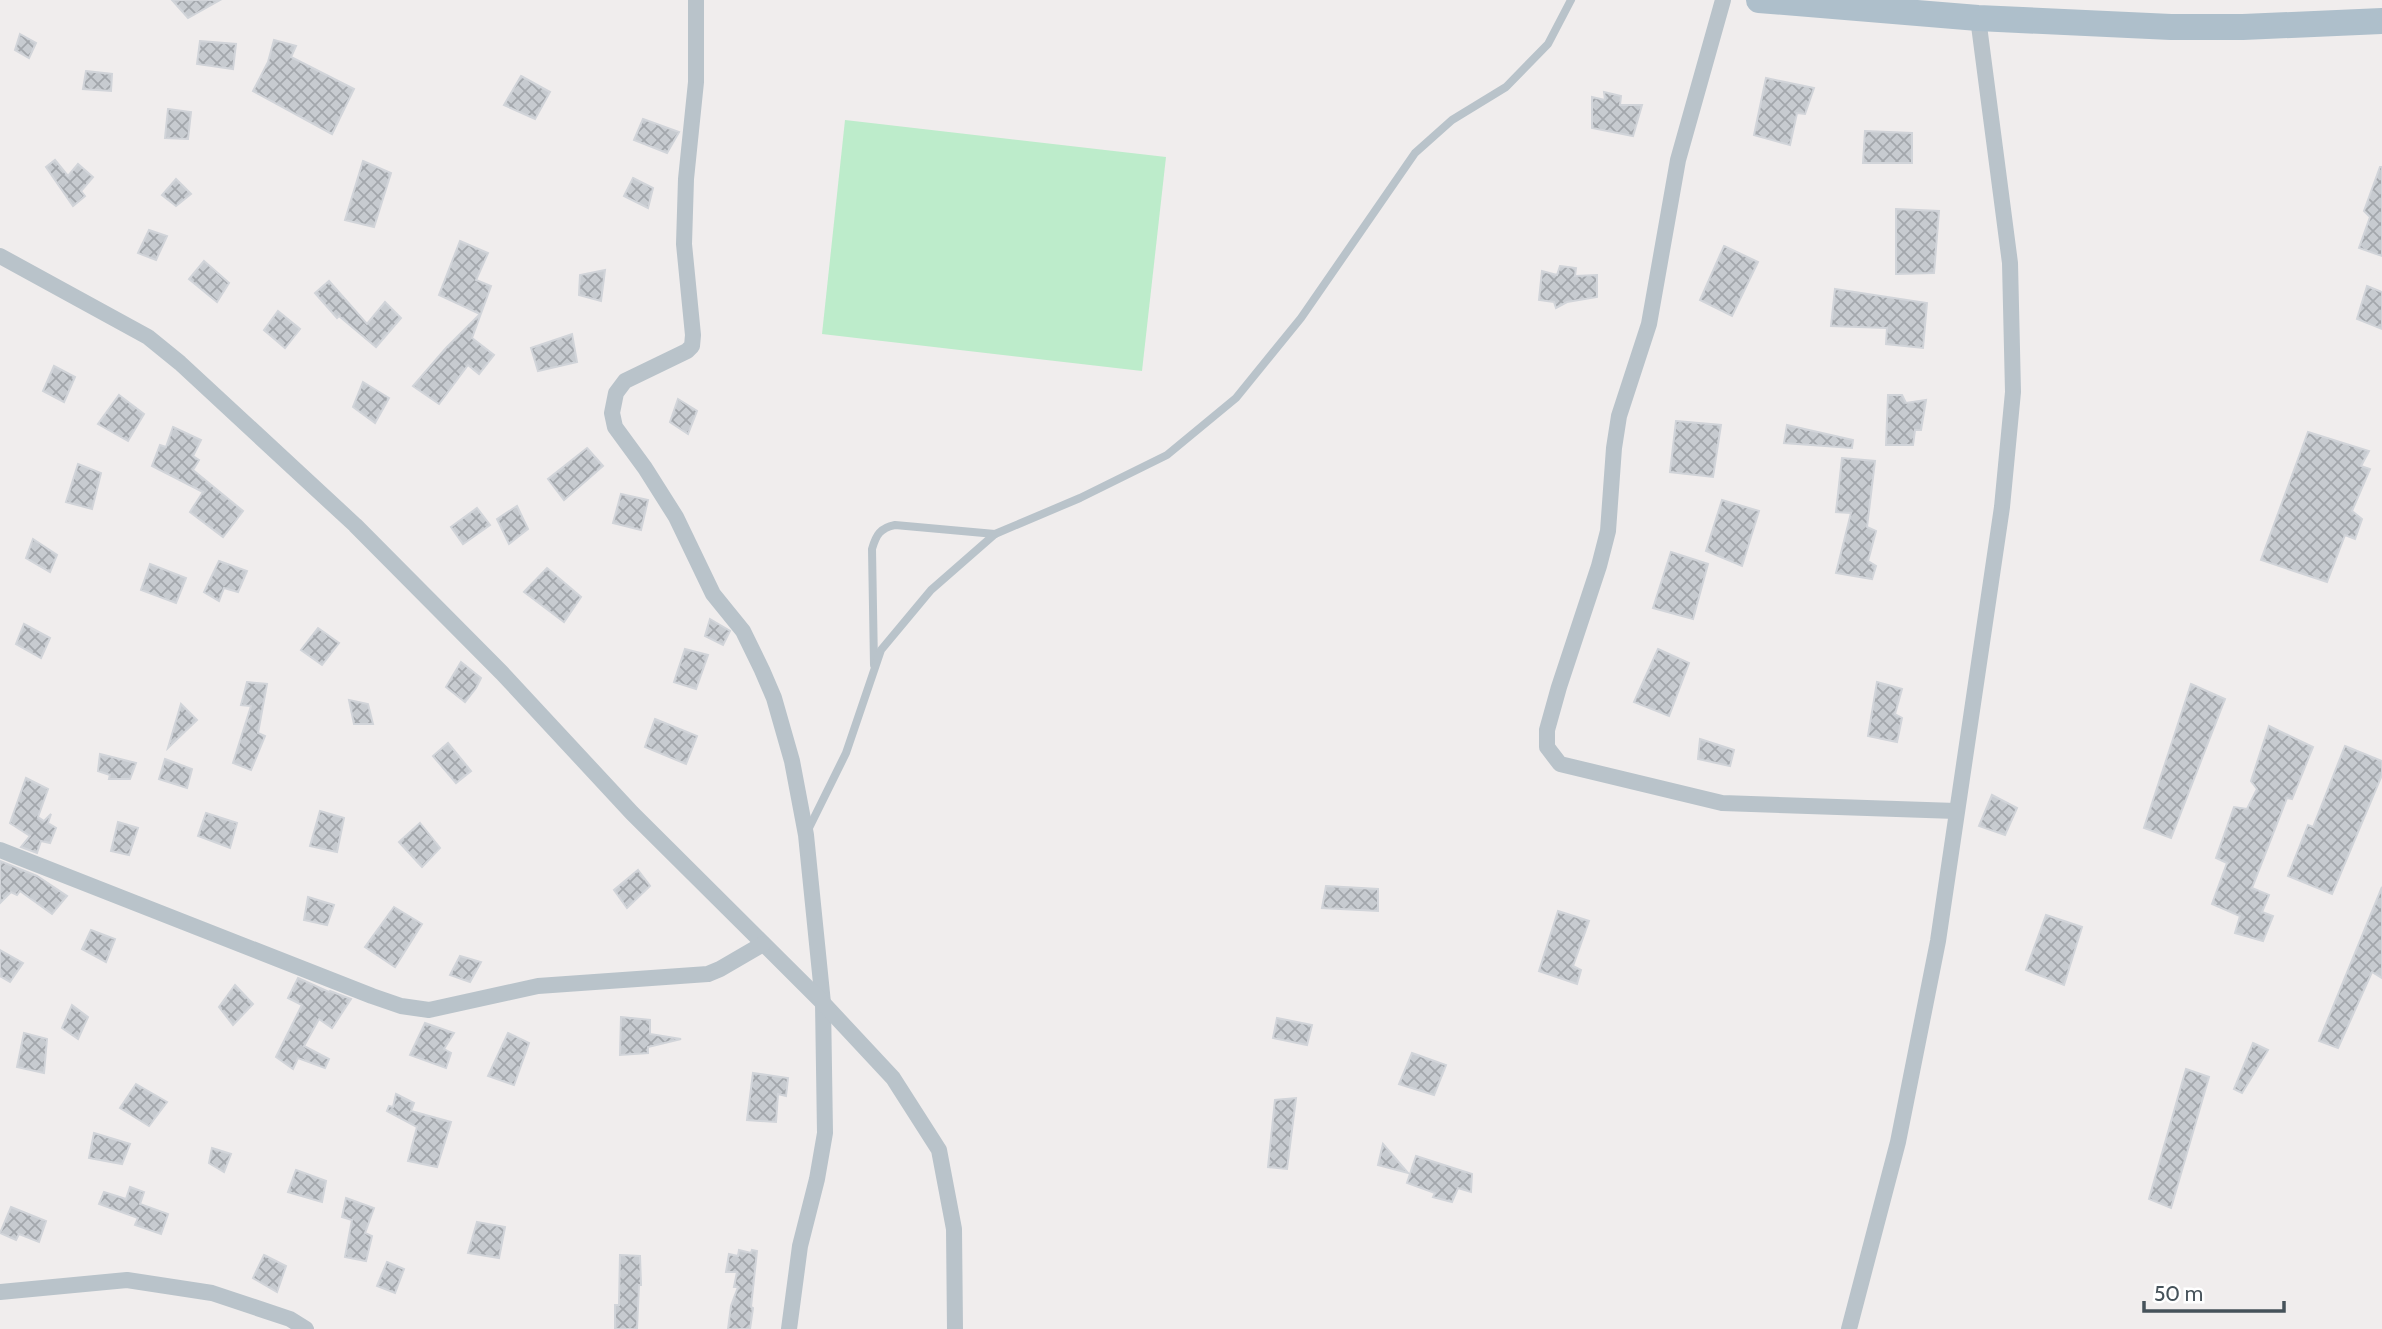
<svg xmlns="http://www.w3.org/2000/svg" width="2382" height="1329" font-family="Cabin,sans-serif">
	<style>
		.pitch { fill: #bdeccb }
		.building { fill: url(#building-cross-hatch); stroke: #d1d4d9; stroke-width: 2 }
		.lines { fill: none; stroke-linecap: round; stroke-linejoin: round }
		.lane { stroke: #b9c3ca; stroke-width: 8 }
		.street { stroke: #b9c3ca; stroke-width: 16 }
		.primary { stroke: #aebfcb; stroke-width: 26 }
	</style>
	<defs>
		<pattern id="building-cross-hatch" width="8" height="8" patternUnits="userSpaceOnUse" patternTransform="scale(1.75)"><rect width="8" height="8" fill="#c7cbd0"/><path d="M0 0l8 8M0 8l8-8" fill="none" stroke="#a3a7ac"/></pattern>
	</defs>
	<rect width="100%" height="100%" fill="#f0eded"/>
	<polygon class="pitch" points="845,120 1166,157 1142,371 822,334"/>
	<g class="building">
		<polygon points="172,0 220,0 188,18"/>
		<polygon points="20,34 36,43 29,58 15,50"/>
		<polygon points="274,40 296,46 291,57 354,89 332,134 253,91 268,62"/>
		<polygon points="200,41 236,44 233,69 197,64"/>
		<polygon points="86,71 112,74 111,91 83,89"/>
		<polygon points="521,76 550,92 535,119 504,105"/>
		<polygon points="1766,78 1814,88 1805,114 1797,113 1790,145 1754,135"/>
		<polygon points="1604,92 1621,96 1620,105 1642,105 1633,136 1592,128 1592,97 1605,100"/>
		<polygon points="168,109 191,112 188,139 165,138"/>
		<polygon points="643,119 679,132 667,153 634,140"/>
		<polygon points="1865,131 1912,133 1912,163 1863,163"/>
		<polygon points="55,160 68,176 78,164 93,177 81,191 85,196 73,206 46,167"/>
		<polygon points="363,161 391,173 374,227 345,220"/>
		<polygon points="2380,167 2382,167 2382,256 2359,248 2370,217 2364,211"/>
		<polygon points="633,178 653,188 648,208 624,196"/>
		<polygon points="176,179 191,194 176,206 162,195"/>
		<polygon points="1896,209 1939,211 1934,273 1896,274"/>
		<polygon points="149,230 167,236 156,260 138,253"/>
		<polygon points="460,241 488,253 476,280 491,286 472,338 494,355 479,374 468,365 439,404 413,386 446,348 480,314 439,295"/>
		<polygon points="1724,246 1758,262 1732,316 1700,300"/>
		<polygon points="204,261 229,283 217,302 189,279"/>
		<polygon points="1560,266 1576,268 1575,276 1597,275 1597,297 1567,302 1556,308 1554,302 1539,300 1542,271 1557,275"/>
		<polygon points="605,270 601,301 579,295 580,275"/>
		<polygon points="329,281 367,324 385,302 401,318 376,347 339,316 337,318 315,293"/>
		<polygon points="2367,286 2382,292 2382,329 2357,319"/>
		<polygon points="1835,289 1927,303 1923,348 1886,344 1887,328 1831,326"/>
		<polygon points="278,311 300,329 285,348 264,330"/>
		<polygon points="572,334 577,362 538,371 531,348"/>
		<polygon points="54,366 75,377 64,402 43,391"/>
		<polygon points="363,382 389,398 375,423 353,407"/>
		<polygon points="119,395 144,414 128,441 98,424"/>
		<polygon points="1888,395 1902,395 1906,403 1926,400 1921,430 1915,430 1913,445 1886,445"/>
		<polygon points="678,399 697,411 688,434 670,422"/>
		<polygon points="1676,421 1721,425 1713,477 1670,472"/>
		<polygon points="1787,425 1853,440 1852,448 1784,443"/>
		<polygon points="173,427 201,440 193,456 199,460 193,470 243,511 223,537 190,512 203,492 152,466 160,445 166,447"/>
		<polygon points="2308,432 2369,451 2361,466 2370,469 2352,511 2362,519 2355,539 2345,535 2327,582 2261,560"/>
		<polygon points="587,448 603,466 564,500 548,479"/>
		<polygon points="1842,458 1875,461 1867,527 1876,531 1868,561 1876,566 1872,579 1836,573 1851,513 1836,512"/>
		<polygon points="78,464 101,473 92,509 66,502"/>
		<polygon points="621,494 648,500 641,530 613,523"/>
		<polygon points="1722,500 1759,511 1742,566 1706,551"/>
		<polygon points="517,506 528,529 509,544 497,519"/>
		<polygon points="477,508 490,525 463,544 451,527"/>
		<polygon points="33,539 57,555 50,572 26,558"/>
		<polygon points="1671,552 1708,564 1693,619 1653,608"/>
		<polygon points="219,561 247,571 238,592 224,588 219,601 204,592"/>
		<polygon points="150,564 186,578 176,603 141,590"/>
		<polygon points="547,568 581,597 564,622 524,592"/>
		<polygon points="710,619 730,631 723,645 705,636"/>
		<polygon points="24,624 50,638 41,658 16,644"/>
		<polygon points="318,628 339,643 322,665 301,650"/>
		<polygon points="685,649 708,655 696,689 674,682"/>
		<polygon points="1658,649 1689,663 1669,716 1634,702"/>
		<polygon points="461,662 481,678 476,688 465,702 446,687"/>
		<polygon points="247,682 267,684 258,733 265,736 251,770 233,763 251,706 241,705"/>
		<polygon points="1877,682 1902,689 1895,714 1902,718 1897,742 1868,736"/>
		<polygon points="2191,684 2225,699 2171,838 2144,828"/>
		<polygon points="349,700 368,704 373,724 354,724"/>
		<polygon points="181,704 197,720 168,748"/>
		<polygon points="655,719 697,736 686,764 645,747"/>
		<polygon points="2269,726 2313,747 2292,799 2287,798 2252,888 2269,895 2262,912 2273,916 2263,941 2235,933 2240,916 2212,904 2227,863 2216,858 2234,807 2247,809 2257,789 2251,781"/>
		<polygon points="1700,739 1734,750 1730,766 1698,759"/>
		<polygon points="448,743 471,771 456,783 433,756"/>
		<polygon points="2345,746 2382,761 2382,775 2332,894 2288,876 2308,825 2313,827"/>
		<polygon points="100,754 136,763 130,779 109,779 110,775 98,771"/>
		<polygon points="165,759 192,769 187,788 159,779"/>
		<polygon points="26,778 48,789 38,817 44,821 51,814 48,823 56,828 50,843 41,841 37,853 21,847 30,836 10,823"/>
		<polygon points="1992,795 2017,808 2005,835 1979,826"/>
		<polygon points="320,811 344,818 337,852 310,846"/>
		<polygon points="206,813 237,823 230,848 198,836"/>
		<polygon points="118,822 138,828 129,855 111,851"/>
		<polygon points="420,823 440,848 422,867 399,842"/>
		<polygon points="0,861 37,876 67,896 52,914 20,891 17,895 11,892 0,903"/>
		<polygon points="638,870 650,886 627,908 614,890"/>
		<polygon points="1326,886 1378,889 1378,911 1322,908"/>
		<polygon points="2382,887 2382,978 2372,972 2338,1048 2319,1041"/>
		<polygon points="308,897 334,905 327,925 304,920"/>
		<polygon points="394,907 422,924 395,967 365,947"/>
		<polygon points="1558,911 1589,921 1573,966 1581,970 1577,984 1539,971"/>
		<polygon points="2046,915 2082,927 2064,985 2026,970"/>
		<polygon points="91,930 115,939 106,962 82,949"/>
		<polygon points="0,950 23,963 10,982 0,976"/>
		<polygon points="460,956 481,962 470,982 450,975"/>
		<polygon points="298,978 329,992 330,991 351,999 332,1028 319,1019 304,1046 329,1059 325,1068 298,1058 293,1069 276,1057 302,1005 288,998"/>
		<polygon points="235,985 253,1004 233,1025 219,1007"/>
		<polygon points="72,1005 88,1017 78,1039 62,1028"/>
		<polygon points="621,1017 650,1020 650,1034 681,1039 648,1047 648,1053 620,1055"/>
		<polygon points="1277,1018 1312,1025 1307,1045 1273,1038"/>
		<polygon points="425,1023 454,1033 444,1049 451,1053 446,1068 410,1055"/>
		<polygon points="24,1033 47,1039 44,1073 17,1067"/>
		<polygon points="508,1033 529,1043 514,1085 488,1076"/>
		<polygon points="2253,1043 2268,1050 2242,1093 2234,1089"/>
		<polygon points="1412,1053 1446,1065 1434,1095 1399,1084"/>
		<polygon points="2186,1069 2209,1077 2171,1208 2149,1199"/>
		<polygon points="753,1073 788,1078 786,1096 778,1094 776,1122 747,1120"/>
		<polygon points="136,1084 167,1102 149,1126 120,1108"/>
		<polygon points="396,1094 414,1103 411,1111 451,1122 437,1167 408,1161 417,1127 387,1111 389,1106 393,1107"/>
		<polygon points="1296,1098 1287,1169 1268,1167 1275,1100"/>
		<polygon points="94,1133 130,1144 122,1164 89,1158"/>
		<polygon points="1383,1144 1408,1173 1378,1165"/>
		<polygon points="212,1148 231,1154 224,1172 209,1163"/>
		<polygon points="1416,1156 1472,1174 1471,1192 1458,1188 1452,1202 1433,1197 1435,1193 1407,1183"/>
		<polygon points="296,1170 326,1181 322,1202 288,1192"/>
		<polygon points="130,1187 144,1192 140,1204 168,1214 161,1234 135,1225 138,1218 99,1204 104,1192 126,1199"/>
		<polygon points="346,1198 374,1208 365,1233 372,1236 366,1261 345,1257 352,1220 342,1217"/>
		<polygon points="11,1207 46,1221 39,1242 19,1234 16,1240 0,1233"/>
		<polygon points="477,1222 505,1227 499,1258 468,1253"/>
		<polygon points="739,1250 751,1253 752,1250 757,1251 751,1307 753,1308 750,1329 728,1329 731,1306 738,1287 734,1287 737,1272 726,1272 729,1254 738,1256"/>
		<polygon points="264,1255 286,1266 277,1292 253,1278"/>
		<polygon points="620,1255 640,1256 641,1285 639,1285 637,1329 615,1329 615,1305 619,1305"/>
		<polygon points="387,1262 404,1269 395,1293 377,1286"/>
	</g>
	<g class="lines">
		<g class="lane">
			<path d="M874,665L872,549C876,535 880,528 895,525L995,534"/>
			<polyline points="807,832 846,753 881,650 931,590 995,534 1080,498 1167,455 1236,398 1301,318 1415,153 1452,120 1506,87 1548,44 1571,0"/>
		</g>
		<g class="street">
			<polyline points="696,0 696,82 686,179 684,244 693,335 692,346 687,351 625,381 616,393 612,413 615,427 645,468 676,517 713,594 743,631 762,670 774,698 792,761 806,835 823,1003 825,1133 817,1179 800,1246 789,1329"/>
			<polyline points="1723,0 1678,160 1649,324 1619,416 1614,448 1608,531 1599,566 1559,687 1547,730 1547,747 1560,764 1722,803 1956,811"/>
			<polyline points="0,256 148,337 180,363 355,525 502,673 632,813 823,1003 893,1078 939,1150 954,1229 955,1329"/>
			<polyline points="0,850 372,996 401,1006 429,1010 538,986 708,974 720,969 763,944"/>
			<polyline points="0,1292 127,1280 212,1293 290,1319 306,1329"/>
			<polyline points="1849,1329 1898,1142 1938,941 2002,507 2013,392 2010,263 1978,18"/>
		</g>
		<polyline class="primary" points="1759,0 1978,18 2171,27 2243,27 2382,21"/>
	</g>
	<path d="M2144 1301v10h140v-10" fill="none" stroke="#46525a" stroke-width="3.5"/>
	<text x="2154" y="1301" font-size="21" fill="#46525a" stroke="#ffffff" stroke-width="5" paint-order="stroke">50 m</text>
</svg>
